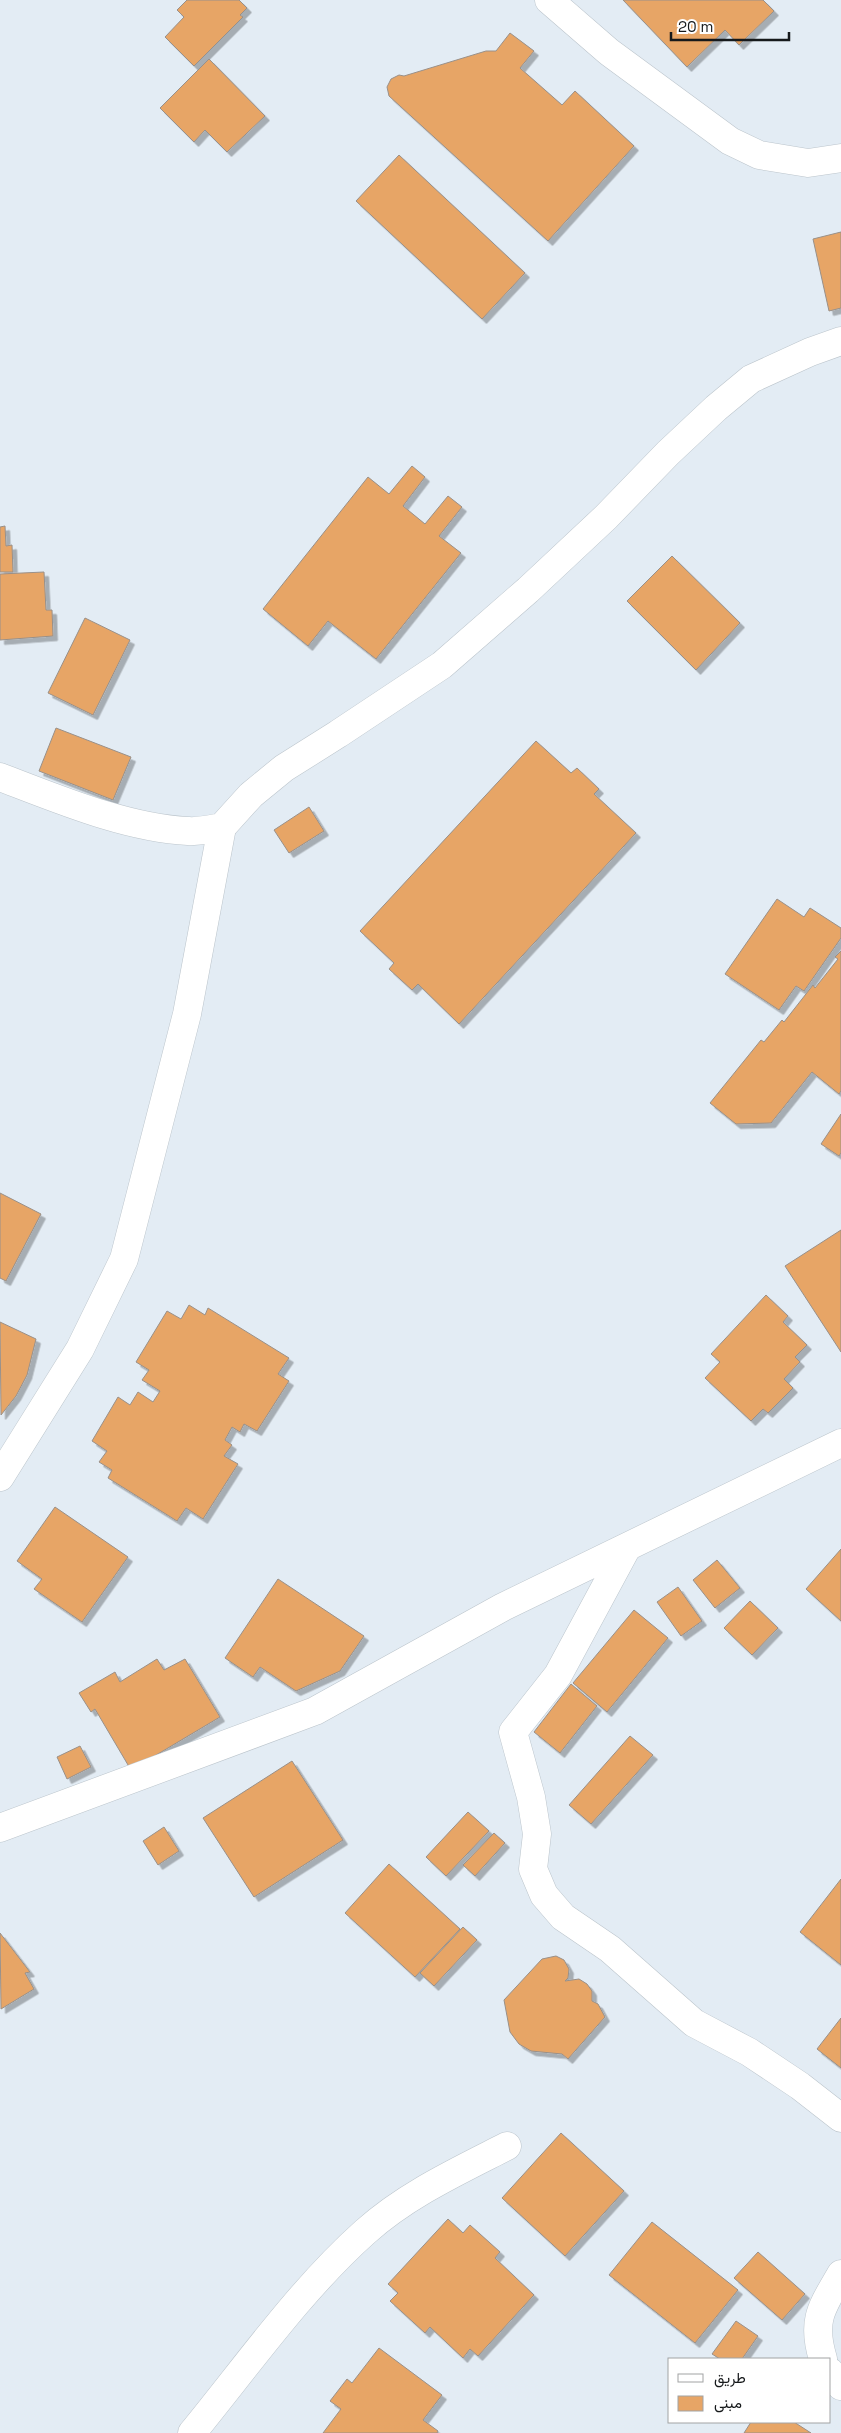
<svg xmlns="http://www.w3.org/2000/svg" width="841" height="2433" font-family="'Space Grotesk',Vazirmatn,sans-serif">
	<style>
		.building { fill: #e7a566; stroke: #999089; filter: url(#shadow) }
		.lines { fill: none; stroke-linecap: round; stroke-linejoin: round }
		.minor-casing { stroke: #bcc5cc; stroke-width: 29 }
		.minor { stroke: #fff; stroke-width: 28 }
	</style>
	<defs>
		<filter id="shadow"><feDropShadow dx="4.5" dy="4.5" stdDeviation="0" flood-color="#0004"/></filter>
	</defs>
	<rect width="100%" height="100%" fill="#e3ecf4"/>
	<g class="building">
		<polygon points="187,0 239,0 247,8 240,15 243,17 194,66 165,37 184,17 177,10"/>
		<polygon points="623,0 763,0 774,11 739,45 725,30 687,67"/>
		<polygon points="510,33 534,51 520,68 562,105 575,91 634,146 548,241 389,96 387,87 391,79 399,75 404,76 486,51 496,51"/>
		<polygon points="209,59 265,116 227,152 205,130 194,142 160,108"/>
		<polygon points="399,155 525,273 482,319 356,201"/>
		<polygon points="841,232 841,308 829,311 813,239"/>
		<polygon points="412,466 425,477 403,506 425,524 448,496 462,507 439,536 461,553 376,659 328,621 308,646 263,609 368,477 389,494"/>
		<polygon points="5,526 6,546 12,545 13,572 0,572 0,527"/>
		<polygon points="672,556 740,623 696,670 627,601"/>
		<polygon points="44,572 46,610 52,610 53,636 0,640 0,574"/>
		<polygon points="85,618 130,640 93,715 48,693"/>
		<polygon points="56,728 131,757 113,800 39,771"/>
		<polygon points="536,741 571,773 577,768 599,789 594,794 636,833 459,1024 418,984 412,990 389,969 394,963 360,931"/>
		<polygon points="309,807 324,831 289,853 274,830"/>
		<polygon points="777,899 804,917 810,908 841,928 841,938 804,991 796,986 779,1010 725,974"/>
		<polygon points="841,951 841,1091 839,1094 812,1072 771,1123 736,1124 710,1103 761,1040 764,1042 782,1020 784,1022 813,985 815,988 838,959 835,957"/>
		<polygon points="841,1114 841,1153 839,1156 821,1144"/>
		<polygon points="0,1193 41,1214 6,1281 0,1278"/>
		<polygon points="841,1230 841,1352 785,1266"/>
		<polygon points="766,1295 788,1316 783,1322 807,1345 795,1357 800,1362 784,1379 793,1388 768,1413 763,1409 751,1421 705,1378 720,1362 711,1354"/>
		<polygon points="189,1305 205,1315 208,1308 289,1358 278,1374 289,1381 257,1431 244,1424 240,1432 232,1427 225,1440 232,1445 224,1456 238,1464 203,1519 186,1508 177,1521 108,1478 112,1470 99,1462 107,1451 92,1441 118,1397 130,1405 138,1392 153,1402 160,1391 142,1380 149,1370 136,1362 167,1311 181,1319"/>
		<polygon points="0,1322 36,1339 27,1375 16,1396 1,1415"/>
		<polygon points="55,1507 128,1557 82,1622 34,1589 42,1579 17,1561"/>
		<polygon points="841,1549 841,1621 806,1589"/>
		<polygon points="717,1560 740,1588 715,1608 693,1580"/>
		<polygon points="278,1579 364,1636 340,1671 296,1691 260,1667 253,1677 225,1658"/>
		<polygon points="678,1587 702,1621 681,1636 657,1602"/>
		<polygon points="750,1601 778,1628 752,1655 724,1628"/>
		<polygon points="634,1610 668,1638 607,1712 573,1683"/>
		<polygon points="157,1659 164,1670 185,1659 220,1717 131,1770 95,1709 91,1712 79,1693 115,1672 120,1682"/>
		<polygon points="571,1684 597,1706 560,1753 534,1732"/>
		<polygon points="630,1736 653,1755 591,1824 569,1805"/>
		<polygon points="80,1746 91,1767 67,1779 57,1757"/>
		<polygon points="292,1761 343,1840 254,1897 203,1818"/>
		<polygon points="468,1812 489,1831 446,1876 426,1857"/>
		<polygon points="164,1827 179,1851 158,1865 143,1841"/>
		<polygon points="494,1833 505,1843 475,1876 463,1865"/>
		<polygon points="389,1864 460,1929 415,1977 345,1913"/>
		<polygon points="841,1879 841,1965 800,1932"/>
		<polygon points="463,1927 477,1940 434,1986 420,1973"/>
		<polygon points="0,1933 30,1972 25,1973 34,1989 1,2009"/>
		<polygon points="556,1956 564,1960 569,1969 568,1978 565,1981 579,1979 587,1984 592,1991 592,2001 598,2004 605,2017 568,2059 562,2054 531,2051 519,2044 510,2032 504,2000 542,1959"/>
		<polygon points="841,2018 841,2068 817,2049"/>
		<polygon points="561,2133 624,2191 565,2256 502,2198"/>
		<polygon points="448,2219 463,2233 470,2225 500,2252 495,2258 534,2295 478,2356 470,2349 463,2358 430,2327 425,2333 390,2301 398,2293 388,2284"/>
		<polygon points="652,2222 738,2290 695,2343 609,2275"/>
		<polygon points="758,2252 805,2294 782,2320 734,2278"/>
		<polygon points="736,2321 758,2336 742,2359 720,2359 712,2354"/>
		<polygon points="379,2348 442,2395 423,2420 438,2431 437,2433 323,2433 341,2409 330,2401 347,2379 352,2383"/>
		<polygon points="751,2422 794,2422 811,2433 744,2433"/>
	</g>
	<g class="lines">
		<g class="minor-casing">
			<g id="minor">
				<polyline points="549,0 609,52 730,141 759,155 808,163 841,158"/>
				<path d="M0,777C58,799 126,828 188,831C199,832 211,829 222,827L251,795L284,768L338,734L442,665L528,590L606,517L668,453L716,408L751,379L810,352L841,341"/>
				<polyline points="0,1477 80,1349 124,1259 187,1014 222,827"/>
				<polyline points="626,1549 558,1675 513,1732 531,1797 537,1834 533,1869 544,1895 563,1917 610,1949 694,2023 749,2052 800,2086 841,2118"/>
				<polyline points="0,1828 315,1711 503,1607 841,1443"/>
				<path d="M823,2359C811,2320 822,2307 841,2274"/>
				<polyline points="830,2372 841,2386"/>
				<path d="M192,2433C247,2366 300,2290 365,2232C406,2195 458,2171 507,2146"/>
			</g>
		</g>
		<use href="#minor" class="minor"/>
	</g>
	<rect x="668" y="2358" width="162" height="65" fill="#ffffff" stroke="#a2a3a4"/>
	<rect x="678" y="2374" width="25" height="8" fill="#ffffff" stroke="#a2a3a4"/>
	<text x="714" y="2383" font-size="15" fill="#16191b">طريق</text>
	<rect x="678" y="2396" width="25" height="15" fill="#e7a566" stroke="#a2a3a4"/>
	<text x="714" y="2408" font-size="15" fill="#16191b">مبنى</text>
	<path d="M671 32v8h118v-8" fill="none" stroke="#16191b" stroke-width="2.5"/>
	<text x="678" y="32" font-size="15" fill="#16191b" stroke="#ffffff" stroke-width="4" paint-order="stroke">20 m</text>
</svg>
